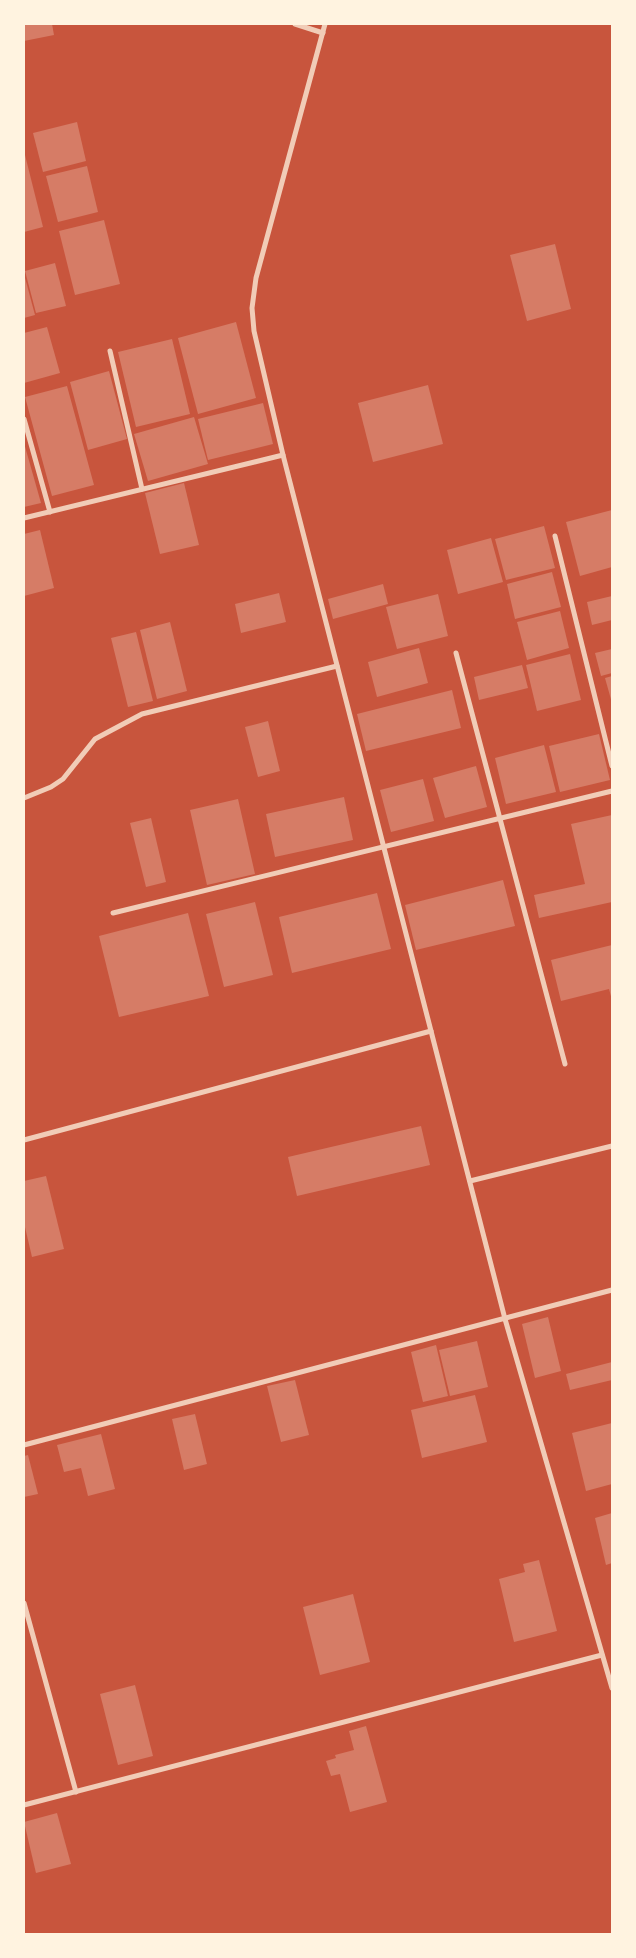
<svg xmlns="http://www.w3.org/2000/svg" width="636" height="1958" font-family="'Archivo Narrow',sans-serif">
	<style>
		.building { fill: #d67c66 }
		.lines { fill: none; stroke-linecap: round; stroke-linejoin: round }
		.minor { stroke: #f1ccb7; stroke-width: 5 }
	</style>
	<rect width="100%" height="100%" fill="#c8553d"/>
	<g class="building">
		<polygon points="24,24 52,24 54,35 24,41"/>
		<polygon points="77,122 86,161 43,172 33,133"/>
		<polygon points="24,151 43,227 24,232"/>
		<polygon points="87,166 98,212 58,222 46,176"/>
		<polygon points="104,220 120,284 75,295 59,231"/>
		<polygon points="555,244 571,309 527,321 510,255"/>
		<polygon points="55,263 66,306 36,313 25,271"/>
		<polygon points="24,274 35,315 24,318"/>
		<polygon points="236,322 256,398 198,414 178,338"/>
		<polygon points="47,327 60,373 24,383 24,333"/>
		<polygon points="172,339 190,414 136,427 118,352"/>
		<polygon points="109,371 127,439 88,450 70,382"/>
		<polygon points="428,385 443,444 373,462 358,403"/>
		<polygon points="67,386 94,485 52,496 25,397"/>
		<polygon points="263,403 273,444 208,460 198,419"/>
		<polygon points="194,417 208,464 148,481 134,434"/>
		<polygon points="24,443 41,503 24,507"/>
		<polygon points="184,483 199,545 160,554 145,493"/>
		<polygon points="612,510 612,567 580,576 566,522"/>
		<polygon points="544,526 555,568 506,580 495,539"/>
		<polygon points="40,530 54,588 24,596 24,534"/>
		<polygon points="491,538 503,582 458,594 447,550"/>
		<polygon points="552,572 561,607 515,619 507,584"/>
		<polygon points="383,584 388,604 333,619 328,599"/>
		<polygon points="279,593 286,622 241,633 235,604"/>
		<polygon points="438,594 448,636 397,649 386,607"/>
		<polygon points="612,596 612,620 592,625 587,602"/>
		<polygon points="560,611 569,648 527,660 517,622"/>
		<polygon points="170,622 187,691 157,699 140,630"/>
		<polygon points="136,632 153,701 128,707 111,638"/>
		<polygon points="419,648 428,683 377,697 368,662"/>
		<polygon points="612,649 612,673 601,676 595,653"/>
		<polygon points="570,654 581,700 537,711 526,665"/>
		<polygon points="522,665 528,688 479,700 474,677"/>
		<polygon points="612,676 612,703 605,678"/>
		<polygon points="452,690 461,728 366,751 357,714"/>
		<polygon points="268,721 280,771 258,777 245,727"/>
		<polygon points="599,734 610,780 560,792 549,746"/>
		<polygon points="544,745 556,792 506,804 495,758"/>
		<polygon points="476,766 487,807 445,818 433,778"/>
		<polygon points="423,779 434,821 391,832 380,790"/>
		<polygon points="344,797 353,840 275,857 266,814"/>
		<polygon points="238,799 255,874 207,885 190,810"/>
		<polygon points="612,815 612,902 539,918 534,895 585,884 571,824"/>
		<polygon points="151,818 166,882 146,887 130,823"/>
		<polygon points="503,880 515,926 416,950 405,905"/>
		<polygon points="377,893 391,949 292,973 279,917"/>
		<polygon points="255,902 273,975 224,987 206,914"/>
		<polygon points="188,913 209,996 119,1017 99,936"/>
		<polygon points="612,945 612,1000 609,989 561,1001 551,960"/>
		<polygon points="421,1126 430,1165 297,1196 288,1157"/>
		<polygon points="46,1176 64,1249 32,1257 24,1223 24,1181"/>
		<polygon points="548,1317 561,1371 535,1378 522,1324"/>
		<polygon points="477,1341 488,1387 450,1396 439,1350"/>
		<polygon points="436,1345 448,1396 423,1402 411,1352"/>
		<polygon points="612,1362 612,1380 570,1390 566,1374"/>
		<polygon points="295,1380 309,1435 281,1442 267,1386"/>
		<polygon points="475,1395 487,1442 422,1458 411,1410"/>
		<polygon points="195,1414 207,1464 184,1470 172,1419"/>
		<polygon points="612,1423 612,1484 586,1491 572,1433"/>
		<polygon points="101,1434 115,1489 88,1496 81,1468 64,1472 57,1445"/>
		<polygon points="28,1455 38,1494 24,1497 24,1456"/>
		<polygon points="612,1513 612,1563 606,1565 595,1518"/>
		<polygon points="539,1560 557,1631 514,1642 499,1579 525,1572 523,1564"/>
		<polygon points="353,1594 370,1662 320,1675 303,1607"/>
		<polygon points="135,1685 153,1756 118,1765 100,1694"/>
		<polygon points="366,1726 387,1802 350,1812 340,1774 331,1776 326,1761 336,1758 335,1755 354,1750 349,1731"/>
		<polygon points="57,1813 71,1864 36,1873 24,1822"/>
	</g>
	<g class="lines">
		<g class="minor">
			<polyline points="295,24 323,33"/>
			<polyline points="325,24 256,278 252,308 254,331 283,455 505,1319 612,1688"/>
			<polyline points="110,351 142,489"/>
			<polyline points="24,419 50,512"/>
			<polyline points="24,518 283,455"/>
			<polyline points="555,536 612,766"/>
			<polyline points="456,653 565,1064"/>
			<polyline points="24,798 51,787 63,779 95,739 142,714 337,666"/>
			<polyline points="113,913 612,791"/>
			<polyline points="24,1140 431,1031"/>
			<polyline points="470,1181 612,1146"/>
			<polyline points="24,1445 612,1290"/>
			<polyline points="24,1603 76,1792"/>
			<polyline points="24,1805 602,1655"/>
		</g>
	</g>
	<rect width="636" height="1958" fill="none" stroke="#fff3e0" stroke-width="50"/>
</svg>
